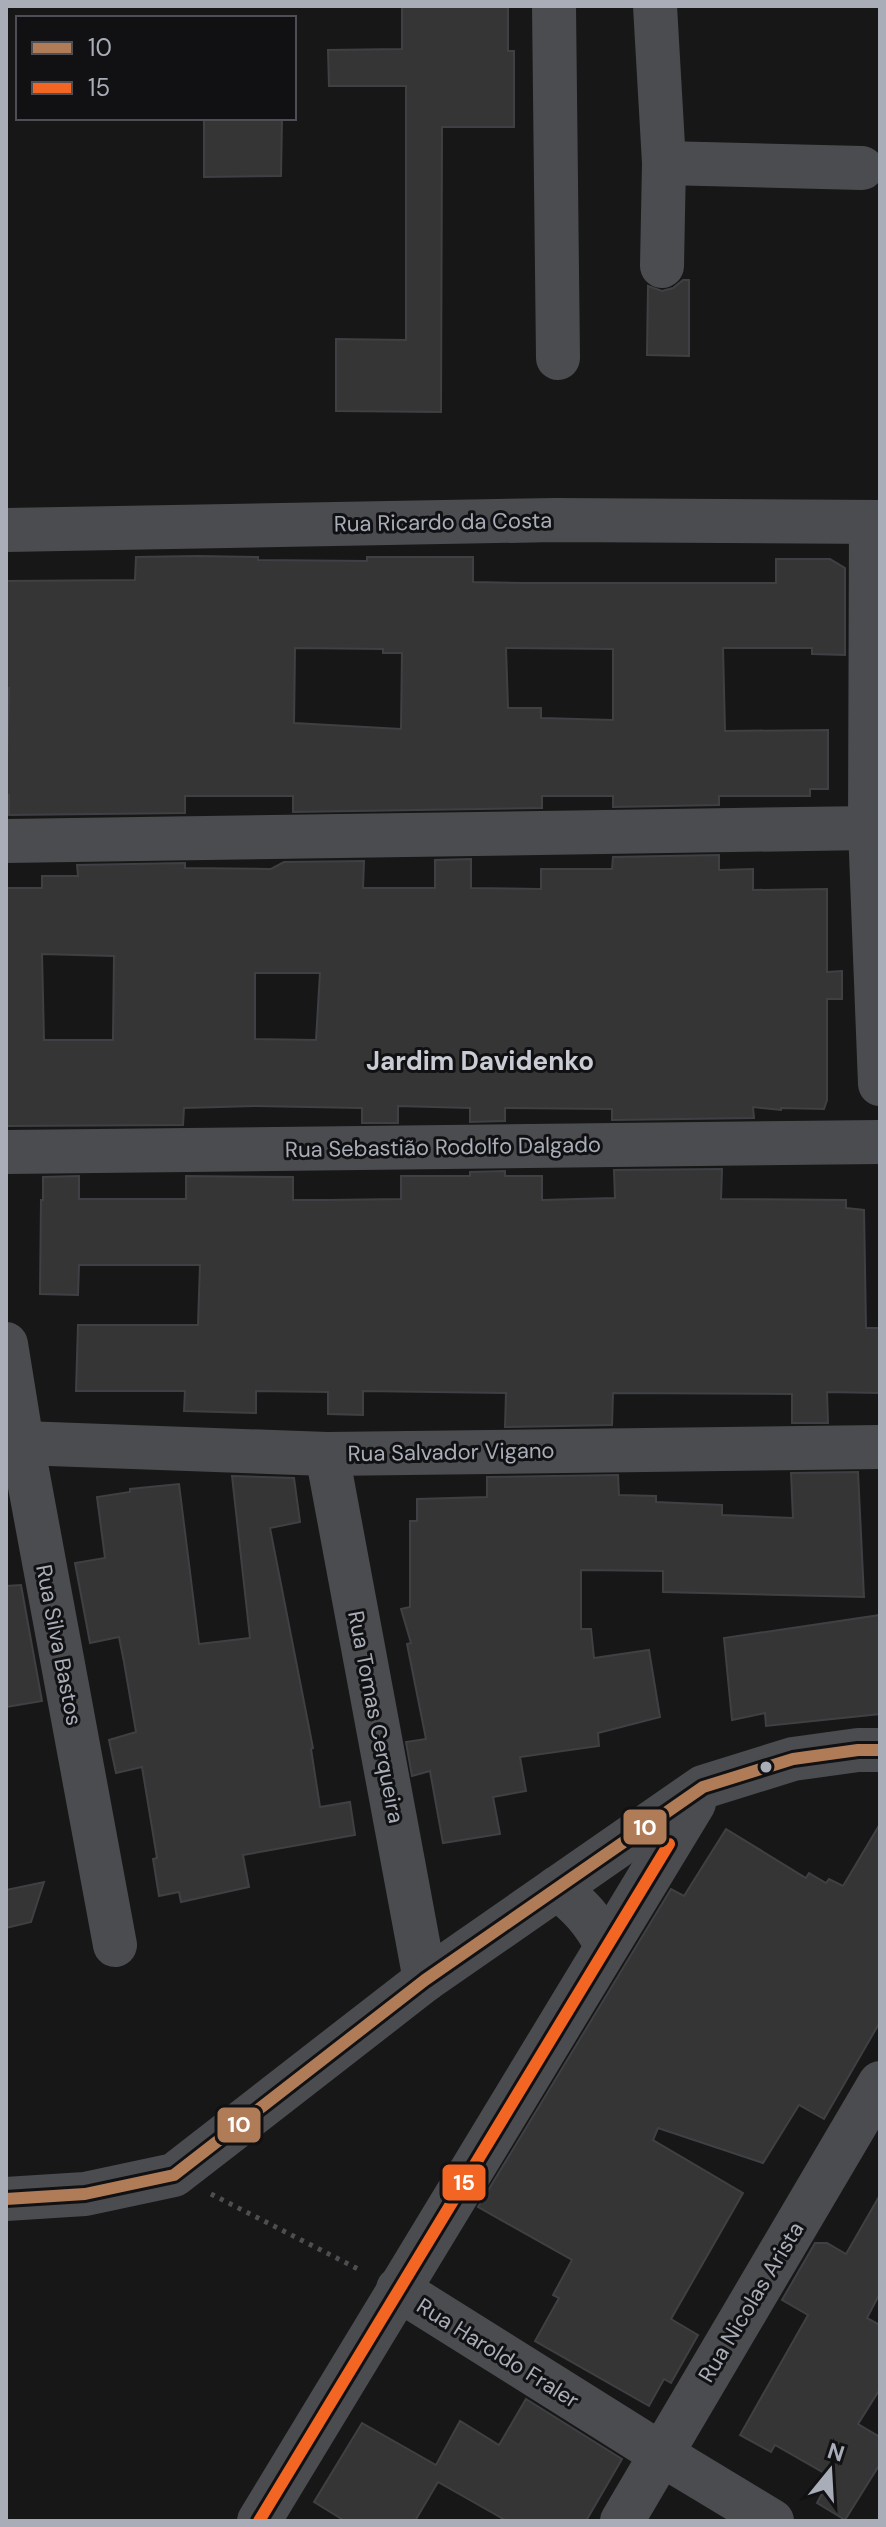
<svg xmlns="http://www.w3.org/2000/svg" width="886" height="2527" font-family="'DM Sans',sans-serif">
	<style>
		.building { fill: #353536; stroke: #3f4043; stroke-width: 2; fill-rule: evenodd }
		.lines { fill: none; stroke-linecap: round; stroke-linejoin: round }
		.path { stroke: #4d4e52; stroke-width: 5; stroke-dasharray: 4 6; stroke-linecap: butt }
		.minor { stroke: #4b4c50; stroke-width: 44 }
		.bus-1-casing { stroke: #111113; stroke-width: 18 }
		.bus-2-casing { stroke: #111113; stroke-width: 18 }
		.bus-1 { stroke: #b07c57; stroke-width: 12 }
		.bus-2 { stroke: #f26522; stroke-width: 12 }
		.bus-dot { fill: #a8adb8; stroke: #111113; stroke-width: 3 }
		.labels { text-anchor: middle; dominant-baseline: central; stroke-width: 6; stroke-linejoin: round; paint-order: stroke }
		.street-label { font-size: 22px; fill: #a8adb8; stroke: #111113 }
		.quarter-label { font-size: 26px; font-weight: bold; fill: #c9ccd4; stroke: #111113 }
		.line-badge { stroke: #111113; stroke-width: 3 }
		.badge-label { font-size: 22px; text-anchor: middle; font-weight: bold; fill: #fff }
	</style>
	<rect width="100%" height="100%" fill="#171717"/>
	<g class="building">
		<polygon points="402,6 508,6 508,51 514,51 514,127 442,127 441,412 336,411 336,339 406,340 406,86 329,86 328,50 402,49"/>
		<polygon points="204,118 282,118 281,176 204,177"/>
		<polygon points="683,280 689,280 689,356 647,355 648,286 662,291 673,288"/>
		<path d="M198,556L258,557V560L367,561V557H473V582L523,583H776V559H830L845,568V655L812,654V648H723L725,731L828,730V789H810V796H719V805L613,807V796H542V808L293,812V796H185V813L9,815V795H6L9,688H6V581L135,580L136,557ZM295,648L383,649V653H402L401,729L294,723ZM506,648L613,649V720L541,718V708H508Z"/>
		<path d="M719,855V870L753,869V890L827,889V972L842,971V999H827V1100L824,1109L781,1108V1110L753,1107L754,1118L612,1120V1109L505,1108V1121L470,1122V1108L398,1106V1123H362V1108L255,1106L184,1108L183,1125L6,1126V888H42V876H78L77,865L185,863V868L271,869L284,862L364,861L363,888H435V860L471,859V888L541,889V869H612L613,857ZM42,954L114,956L113,1040H44ZM255,973H320L316,1040L255,1039Z"/>
		<polygon points="722,1169 721,1199 846,1200 846,1208 864,1210 866,1328 880,1328 880,1393 827,1392 828,1423 792,1423 792,1394 613,1393 612,1425 505,1427 506,1393 363,1391 363,1415 328,1414 328,1392 256,1391 256,1413 184,1411 185,1391 76,1391 78,1325 198,1325 200,1265 79,1265 78,1295 40,1294 41,1200 43,1200 43,1177 79,1176 79,1199 186,1199 186,1176 293,1177 293,1200 328,1200 401,1199 401,1176 470,1176 470,1172 505,1171 505,1176 542,1176 542,1200 615,1198 614,1170"/>
		<polygon points="858,1472 864,1597 663,1592 663,1571 581,1570 581,1629 591,1629 594,1658 649,1650 660,1717 598,1733 599,1746 520,1757 526,1791 493,1797 500,1834 443,1843 430,1771 412,1776 406,1742 426,1739 407,1644 411,1643 401,1609 410,1607 410,1521 417,1521 417,1499 487,1497 487,1477 618,1475 619,1495 656,1496 656,1502 722,1505 722,1515 793,1518 791,1473"/>
		<polygon points="232,1476 294,1478 300,1522 270,1528 313,1748 311,1749 320,1807 350,1802 355,1835 243,1855 249,1887 181,1902 179,1892 159,1896 153,1859 157,1858 142,1767 116,1773 109,1740 136,1732 124,1662 119,1637 90,1643 75,1563 105,1558 97,1497 130,1492 130,1489 179,1484 199,1644 250,1638"/>
		<polygon points="21,1585 42,1701 6,1707 6,1586"/>
		<polygon points="880,1615 880,1714 766,1726 765,1713 732,1720 724,1638"/>
		<polygon points="880,1824 880,2022 824,2119 799,2105 763,2163 658,2128 653,2140 743,2193 671,2319 698,2335 671,2383 664,2379 649,2406 535,2341 559,2298 553,2295 572,2260 478,2207 671,1889 684,1896 726,1829 806,1878 809,1873 826,1883 829,1879 843,1886"/>
		<polygon points="44,1882 31,1922 6,1928 6,1890"/>
		<polygon points="880,2195 880,2293 867,2318 880,2325 880,2389 858,2424 880,2437 880,2464 845,2520 817,2503 831,2477 775,2445 771,2452 740,2435 808,2315 782,2300 815,2243 827,2243 846,2254"/>
		<polygon points="526,2399 622,2459 586,2521 507,2521 438,2482 415,2521 345,2521 314,2502 362,2423 436,2465 460,2421 499,2445"/>
	</g>
	<g class="lines">
		<polyline class="path" points="211,2194 362,2271"/>
		<g class="minor">
			<polyline points="554,6 558,358"/>
			<polyline points="655,6 664,163 662,266"/>
			<polyline points="664,163 862,168"/>
			<polyline points="871,522 870,828 880,1084"/>
			<polyline points="6,530 556,520 880,522"/>
			<polyline points="6,841 870,828"/>
			<polyline points="6,1152 880,1142"/>
			<polyline points="6,1344 22,1443 115,1945"/>
			<polyline points="22,1443 327,1454 880,1447"/>
			<polyline points="327,1454 425,1980"/>
			<path d="M557,1888C581,1907 592,1919 607,1946"/>
			<polyline points="6,2199 85,2194 174,2175 425,1980 703,1787 793,1759 858,1750 880,1750"/>
			<polyline points="398,2289 661,2454 772,2521"/>
			<polyline points="259,2521 694,1803"/>
			<polyline points="622,2521 880,2083"/>
		</g>
		<g class="bus-1-casing">
			<polyline id="bus-1" points="6,2199 85,2194 174,2175 425,1980 703,1787 793,1759 858,1750 880,1750"/>
		</g>
		<g class="bus-2-casing">
			<polyline id="bus-2" points="259,2521 669,1844"/>
		</g>
		<use href="#bus-1" class="bus-1"/>
		<use href="#bus-2" class="bus-2"/>
	</g>
	<circle class="bus-dot" cx="766" cy="1767" r="7"/>
	<g class="labels">
		<g class="street-label">
			<text transform="translate(443 522) rotate(-1)">Rua Ricardo da Costa</text>
			<text transform="translate(443 1147) rotate(-1)">Rua Sebastião Rodolfo Dalgado</text>
			<text transform="translate(451 1452) rotate(-1)">Rua Salvador Vigano</text>
			<text transform="translate(59 1645) rotate(79)">Rua Silva Bastos</text>
			<text transform="translate(376 1717) rotate(79)">Rua Tomas Cerqueira</text>
			<text transform="translate(751 2302) rotate(-59)">Rua Nicolas Arista</text>
			<text transform="translate(498 2353) rotate(32)">Rua Haroldo Fraler</text>
		</g>
		<g class="quarter-label">
			<text x="480" y="1061">Jardim Davidenko</text>
		</g>
	</g>
	<g class="line-badge">
		<rect x="622" y="1808" width="46" height="38" rx="8" fill="#b07c57"/>
		<rect x="216" y="2106" width="46" height="38" rx="8" fill="#b07c57"/>
		<rect x="441" y="2163" width="46" height="39" rx="8" fill="#f26522"/>
	</g>
	<g class="badge-label">
		<text x="645" y="1835">10</text>
		<text x="239" y="2132">10</text>
		<text x="464" y="2190">15</text>
	</g>
	<rect width="886" height="2527" fill="none" stroke="#a8adb8" stroke-width="16"/>
	<rect x="16" y="16" width="280" height="104" fill="#111113" stroke="#4d4f55" stroke-width="2"/>
	<rect x="32" y="42" width="40" height="12" fill="#b07c57" stroke="#4d4f55" stroke-width="2"/>
	<text x="88" y="56" font-size="24" fill="#a8adb8">10</text>
	<rect x="32" y="82" width="40" height="12" fill="#f26522" stroke="#4d4f55" stroke-width="2"/>
	<text x="88" y="96" font-size="24" fill="#a8adb8">15</text>
	<g transform="translate(830 2471) rotate(18)" stroke="#111113" stroke-width="6" paint-order="stroke">
	<path d="M0-6L14 30L0 20L-14 30Z" fill="#a8adb8"/>
	<text y="-12" font-size="22" font-weight="bold" text-anchor="middle" fill="#a8adb8">N</text>
	</g>
</svg>
